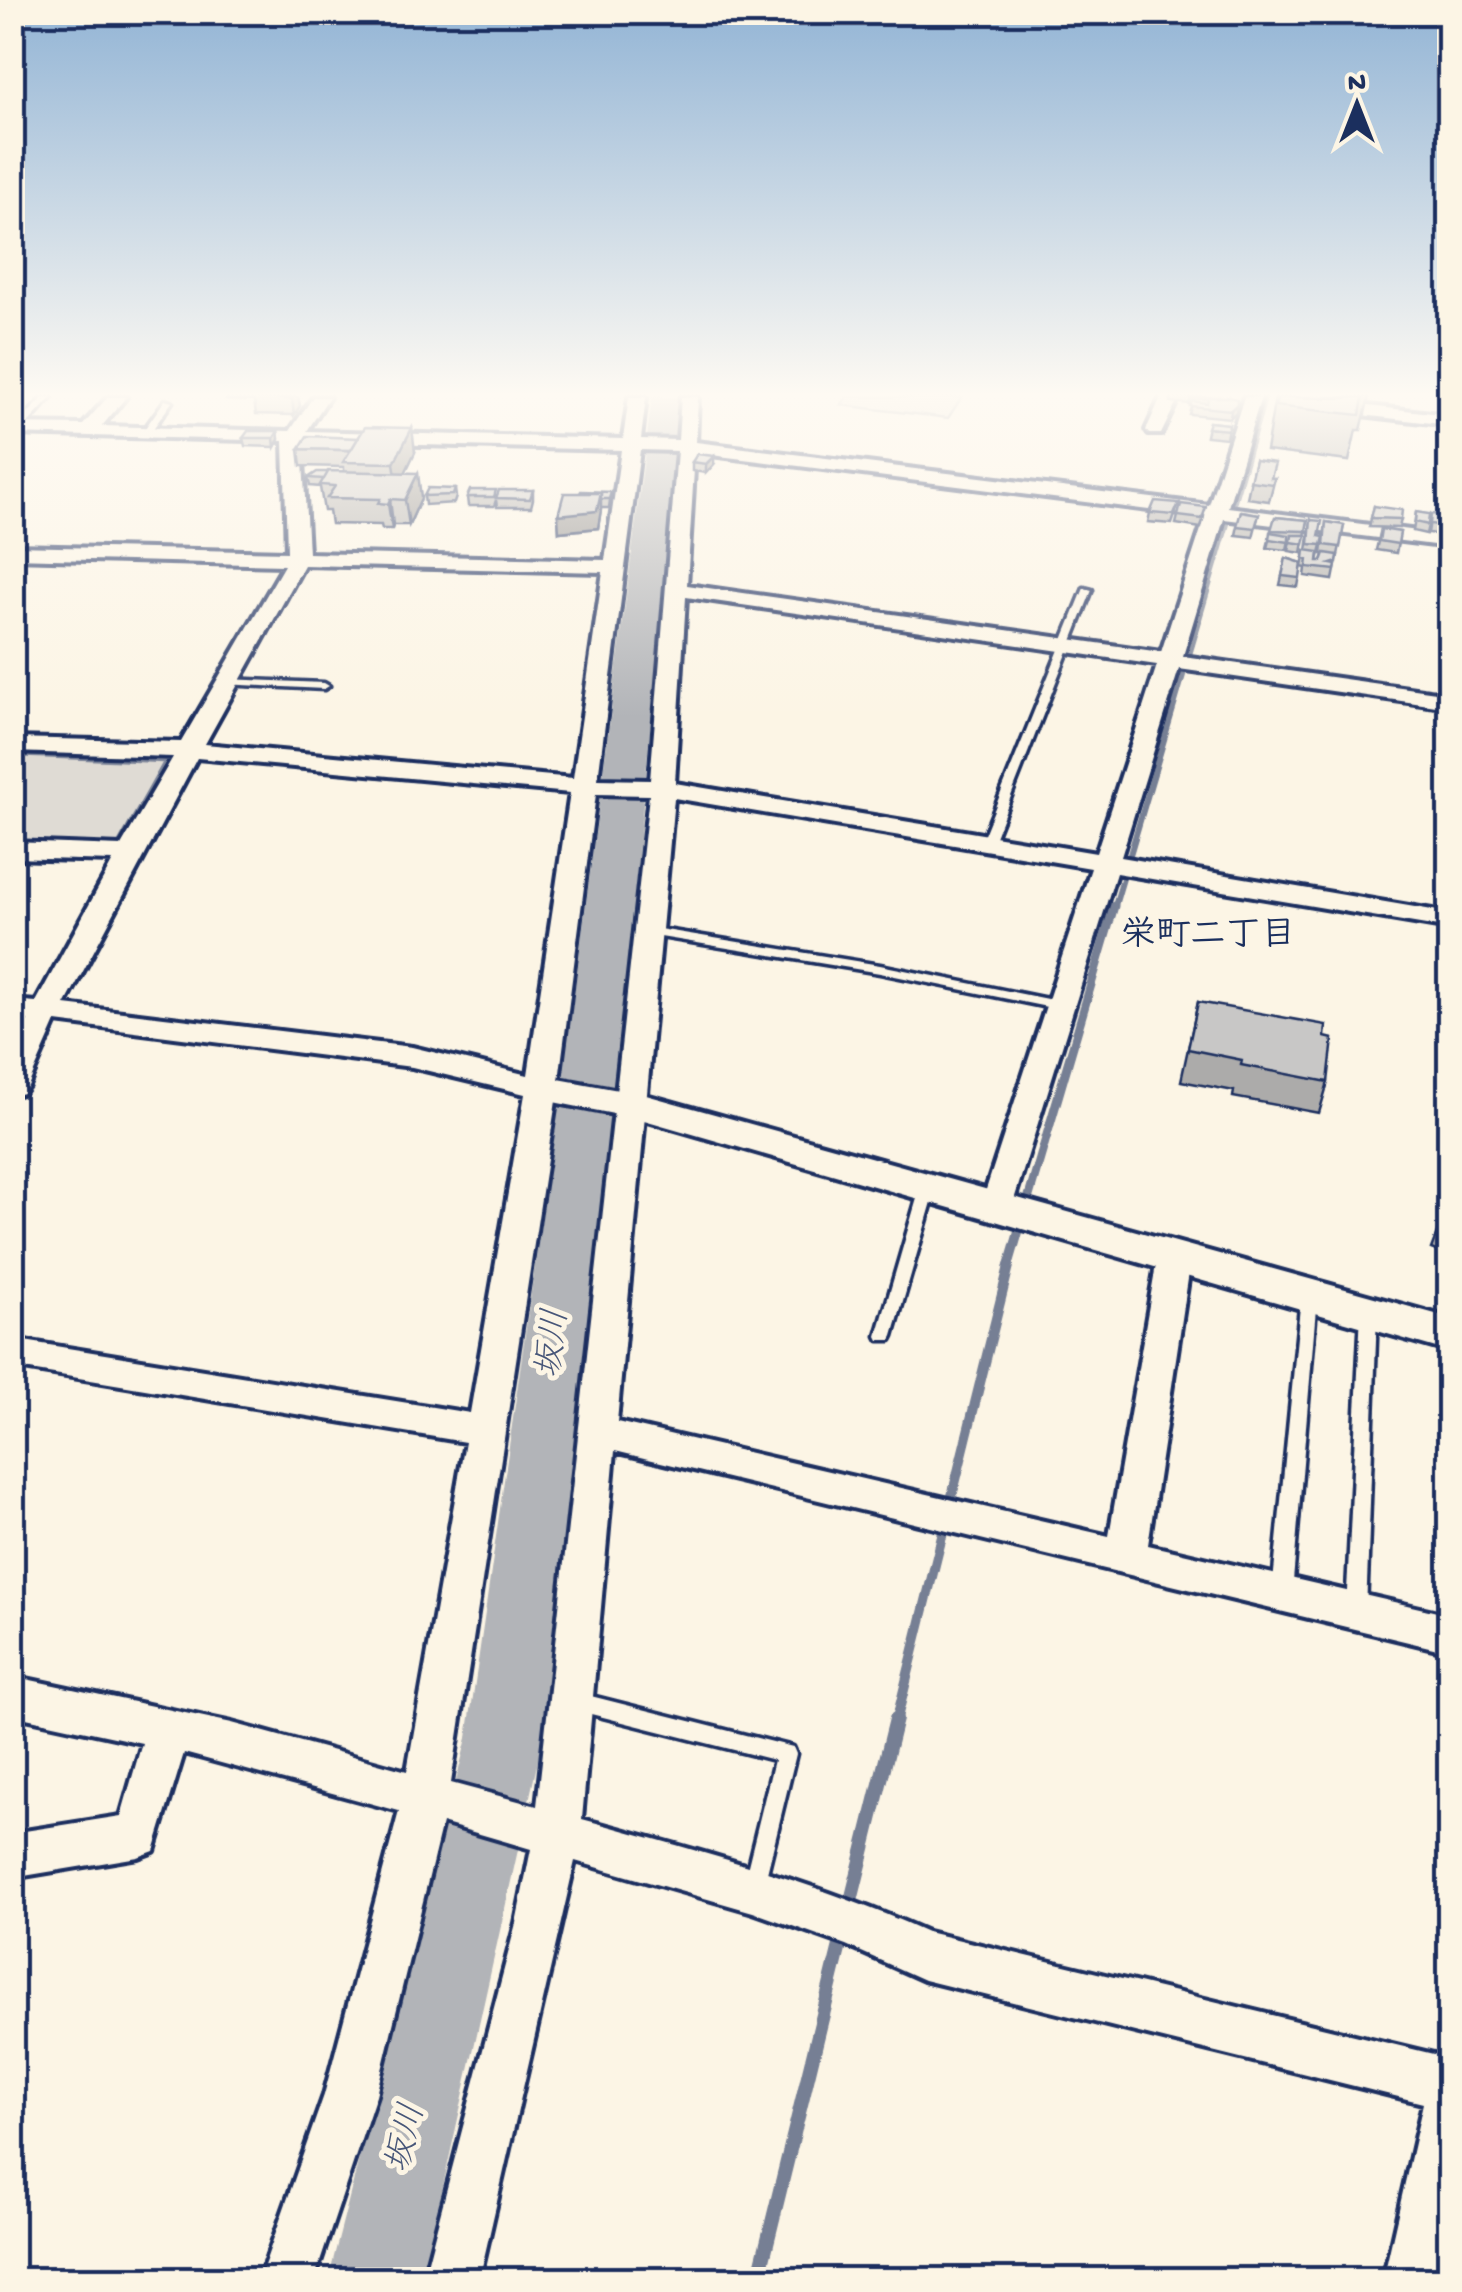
<svg xmlns="http://www.w3.org/2000/svg" width="1462" height="2292" font-family="'Gochi Hand','Klee One',sans-serif">
	<style>
		.green { fill: #dfdbd4; stroke: #7d8599; stroke-width: 2.5 }
		.lines { fill: none; stroke-linecap: round; stroke-linejoin: round }
		.stream-far4 { stroke: #767f94; stroke-width: 5 }
		.stream-far3 { stroke: #767f94; stroke-width: 6 }
		.stream-far2 { stroke: #767f94; stroke-width: 9 }
		.stream-far1 { stroke: #767f94; stroke-width: 10 }
		.stream { stroke: #767f94; stroke-width: 14 }
		.river { fill: #b2b4b8; fill-rule: evenodd }
		.service-casing { stroke: #1b2f5e; stroke-width: 7 }
		.minor-casing { stroke: #1b2f5e; stroke-width: 8 }
		.tertiary-casing { stroke: #1b2f5e; stroke-width: 8 }
		.service { fill: #fcf5e5; fill-rule: evenodd }
		.minor { fill: #fcf5e5; fill-rule: evenodd }
		.tertiary { fill: #fcf5e5; fill-rule: evenodd }
		.wall { fill: #acabaa; stroke: #1b2f5e; stroke-width: 2.5; fill-rule: evenodd }
		.shaded-wall { fill: #8c8b8b; stroke: #1b2f5e; stroke-width: 2.5 }
		.building { fill: #c8c7c6; stroke: #1b2f5e; stroke-width: 2.5 }
		.labels { text-anchor: middle; dominant-baseline: central; stroke-width: 10; stroke-linejoin: round; paint-order: stroke }
		.neighbourhood-label { font-size: 35px; font-weight: bold; fill: #1b2f5e; stroke: #fcf5e5 }
		.water-label { font-size: 35px; font-style: italic; fill: #485779; stroke: #fcf5e5 }
	</style>
	<rect width="100%" height="100%" fill="#fcf5e5"/>
	<filter id="ink" filterUnits="userSpaceOnUse"><feTurbulence type="fractalNoise" baseFrequency=".01" numOctaves="2"/><feDisplacementMap in="SourceGraphic" scale="20" xChannelSelector="R" yChannelSelector="G"/><feConvolveMatrix kernelMatrix="1 2 1 2 8 2 1 2 1" color-interpolation-filters="sRGB"/></filter>
	<g filter="url(#ink)">
		<g class="green">
			<polygon points="847,397 962,397 948,418 841,405"/>
			<polygon points="13,756 164,762 118,844 13,841"/>
		</g>
		<g class="lines">
			<polyline class="stream-far4" points="1198,624 1265,397"/>
			<polyline class="stream-far3" points="1114,909 1199,621"/>
			<polyline class="stream-far2" points="1008,1268 1114,906"/>
			<polyline class="stream-far1" points="896,1722 1009,1266"/>
			<g class="stream">
				<polyline points="848,1913 896,1719"/>
				<polyline points="758,2280 843,1933"/>
				<polyline points="1441,2280 1450,2238"/>
			</g>
			<polygon class="river" points="652,397 682,397 627,973 543,1738 422,2280 328,2280 467,1738 577,973"/>
			<g class="service-casing">
				<g id="service">
					<polygon points="44,397 52,397 21,431 15,431 15,427"/>
					<polygon points="165,400 172,402 150,433 144,433 143,431"/>
					<polygon points="1084,588 1092,590 993,842 991,845 983,845 981,842"/>
					<polygon points="227,679 324,683 329,686 324,689 223,684 223,680"/>
					<polygon points="647,927 880,965 1062,1002 1069,1006 1062,1010 880,973 642,934 640,931"/>
					<polygon points="928,1183 936,1188 893,1336 891,1340 879,1340 877,1336 920,1188"/>
					<polygon points="1309,1290 1315,1292 1317,1296 1292,1593 1289,1599 1282,1601 1275,1599 1272,1593 1301,1296 1303,1292"/>
					<polygon points="1369,1307 1375,1309 1377,1313 1366,1611 1363,1617 1356,1619 1349,1617 1346,1611 1361,1313 1363,1309"/>
					<polygon points="575,1692 793,1747 796,1754 762,1894 754,1897 746,1894 743,1886 774,1760 575,1710 568,1707 565,1701 568,1695"/>
				</g>
			</g>
			<g class="minor-casing">
				<g id="minor">
					<path d="M108,397H126L102,426L290,431L313,397H329L307,431L623,439L629,397H646L641,439L678,440L681,397H698L696,442L1209,505L1244,397H1261L1228,507L1450,535V547L1224,519L1183,656L1450,694V708L1179,669L1121,857L1450,913V929L1116,873L1009,1216L997,1220L985,1216L980,1208L1091,868L674,798L617,1422L1109,1536L1157,1259L1162,1250L1174,1247L1186,1250L1191,1259L1148,1545L1450,1615V1652L615,1451L582,1819C699,1851 816,1882 927,1932L1450,2058V2227L1439,2280H1383L1423,2103L924,1980L846,1945L753,1912L575,1861L479,2280H423L516,1923L531,1849L442,1823L376,2095L314,2280H259L324,2095L399,1811L184,1753L154,1851L138,1857L12,1878V1833L121,1816L142,1743L12,1715V1676L232,1723L407,1771L465,1442L12,1367V1339L470,1413L525,1094L412,1067L56,1022L28,1086L23,1093L12,1096V1052L28,1020L12,1018V1000L36,1002L113,861L12,858V842L121,846L173,757L12,752V738L181,742L284,565L12,558V546L287,552L284,441L12,434V424L83,425ZM302,442L621,450L605,560L308,553ZM640,450L677,451L650,780L598,779ZM695,453L1205,517L1161,652L687,585ZM304,565L603,572L573,778L205,744ZM686,597L1157,665L1096,853L675,783ZM197,758L570,793L528,1075L412,1047L65,1005ZM596,794L649,795L537,1806L451,1783L558,1088Z"/>
					<polygon points="1161,397 1179,397 1161,434 1149,434 1146,430"/>
					<polygon points="1323,401 1450,415 1450,425 1317,410 1317,402"/>
				</g>
			</g>
			<g class="tertiary-casing">
				<polygon id="tertiary" points="542,1076 646,1095 1450,1318 1450,1352 644,1120 528,1097 523,1088 528,1079"/>
			</g>
			<use href="#service" class="service"/>
			<use href="#minor" class="minor"/>
			<use href="#tertiary" class="tertiary"/>
		</g>
		<g class="wall">
			<polygon points="226,397 298,397 300,406 294,415 256,414 254,401 226,400"/>
			<polygon points="1171,397 1191,397 1189,404 1171,402"/>
			<polygon points="1194,397 1229,397 1236,412 1230,418 1189,414"/>
			<polygon points="1275,397 1369,397 1361,430 1356,430 1349,461 1266,451"/>
			<polygon points="1209,422 1229,424 1226,438 1206,436"/>
			<polygon points="278,431 279,439 275,447 245,446 243,438"/>
			<polygon points="299,449 415,452 405,472 421,498 409,525 393,525 392,529 382,529 381,525 331,524 329,511 324,511 320,487 310,486 308,478 344,471 344,467 301,466"/>
			<polygon points="1255,460 1272,478 1275,478 1269,501 1247,498"/>
			<polygon points="692,462 714,464 706,473 692,471"/>
			<polygon points="455,489 456,497 454,503 425,505 424,496"/>
			<polygon points="533,490 533,499 531,507 497,507 496,500 494,506 468,506 467,497 497,496"/>
			<polygon points="611,492 609,508 601,508 598,528 559,532 558,515"/>
			<polygon points="1179,503 1172,524 1148,522 1150,513"/>
			<polygon points="1181,504 1204,516 1201,528 1176,524"/>
			<polygon points="1374,506 1401,519 1399,528 1369,527"/>
			<polygon points="1241,511 1259,514 1253,537 1236,535"/>
			<polygon points="1416,512 1428,525 1426,534 1413,531"/>
			<polygon points="1431,514 1444,526 1441,535 1428,533"/>
			<polygon points="1275,517 1308,520 1302,553 1289,551 1291,540 1289,540 1287,550 1267,548"/>
			<path d="M1311,520L1319,536L1324,537L1326,522L1344,525L1333,580L1305,576L1306,568L1302,567L1305,550L1307,551ZM1324,537L1322,554H1324L1322,561H1318Z"/>
			<polygon points="1381,529 1400,532 1396,553 1376,550"/>
			<polygon points="1286,558 1302,563 1298,587 1280,585"/>
			<polygon points="1198,1002 1325,1037 1328,1082 1319,1113 1233,1097 1234,1091 1181,1081"/>
			<polygon points="1450,1199 1450,1256 1431,1249"/>
		</g>
		<g class="shaded-wall">
			<polygon points="293,397 298,397 300,406 294,415 292,399"/>
			<polygon points="1237,404 1236,412 1230,418 1231,410"/>
			<polygon points="412,428 415,452 398,488 394,463"/>
			<polygon points="278,431 279,439 275,447 274,438"/>
			<polygon points="714,456 714,464 706,473 706,464"/>
			<polygon points="418,473 421,498 409,525 405,500"/>
			<polygon points="601,493 601,510 598,528 559,532 558,515"/>
			<polygon points="390,499 393,525 392,529 388,504"/>
		</g>
		<g class="building">
			<polygon points="254,397 293,397 292,399 253,398"/>
			<polygon points="1194,397 1229,397 1237,399 1237,404 1231,410 1190,406 1192,401 1207,403 1208,399 1193,398"/>
			<polygon points="1278,397 1342,398 1363,397 1360,415 1275,406"/>
			<polygon points="1209,422 1229,424 1228,430 1207,428"/>
			<polygon points="365,427 412,428 394,463 343,462"/>
			<polygon points="248,431 278,431 274,438 243,438"/>
			<polygon points="307,436 358,438 351,450 299,449"/>
			<polygon points="697,454 714,456 706,464 692,462"/>
			<polygon points="1255,460 1275,463 1271,478 1275,478 1272,484 1250,481"/>
			<polygon points="328,471 418,473 405,500 390,499 388,504 378,503 380,499 327,498 335,486 320,485"/>
			<polygon points="317,472 328,472 324,479 308,478"/>
			<polygon points="428,488 455,489 453,495 424,496"/>
			<polygon points="470,490 496,490 494,497 467,497"/>
			<polygon points="499,490 533,490 530,499 496,498"/>
			<polygon points="581,491 611,492 609,499 601,499 601,493 580,493"/>
			<polygon points="564,493 601,493 597,511 558,515"/>
			<polygon points="1155,501 1179,503 1174,515 1150,513"/>
			<polygon points="1181,504 1206,507 1202,519 1178,516"/>
			<polygon points="1374,506 1402,510 1401,519 1371,518"/>
			<polygon points="1241,511 1259,514 1255,528 1237,526"/>
			<polygon points="1416,512 1429,514 1428,525 1415,522"/>
			<polygon points="1431,514 1445,515 1444,526 1430,524"/>
			<polygon points="1275,517 1308,520 1306,531 1271,530"/>
			<polygon points="1311,520 1322,521 1319,536 1324,537 1322,545 1309,544"/>
			<polygon points="1326,522 1344,525 1340,547 1324,545"/>
			<polygon points="1381,529 1400,532 1398,544 1379,541"/>
			<polygon points="1270,532 1289,535 1289,542 1269,539"/>
			<polygon points="1292,535 1306,535 1304,544 1291,542"/>
			<polygon points="1305,550 1319,552 1318,561 1322,561 1325,553 1338,555 1337,562 1331,564 1336,565 1335,570 1307,567 1308,559 1304,558"/>
			<polygon points="1286,558 1302,563 1300,578 1282,576"/>
			<polygon points="1198,1002 1326,1025 1325,1037 1333,1039 1328,1082 1241,1065 1242,1060 1188,1049"/>
		</g>
	</g>
	<linearGradient id="sky" x2="0" y2="1"><stop stop-color="#92b4d5"/><stop offset="0.55" stop-color="#fefaf3"/><stop offset="1" stop-color="#fefaf3" stop-opacity="0"/></linearGradient>
	<rect width="1462" height="717" fill="url(#sky)"/>
	<g class="labels">
		<g class="neighbourhood-label">
			<text x="1208" y="937">栄町二丁目</text>
		</g>
		<g class="water-label">
			<text transform="translate(555 1344) rotate(-83)">坂川</text>
			<text transform="translate(408 2139) rotate(-76)">坂川</text>
		</g>
	</g>
	<rect width="1462" height="2292" fill="none" stroke="#fcf5e5" stroke-width="50"/>
	<rect x="25" y="25" width="1412" height="2242" fill="none" stroke="#1b2f5e" stroke-width="4" filter="url(#ink)"/>
	<g transform="translate(1357 105)" stroke="#fcf5e5" stroke-width="8" paint-order="stroke">
	<path d="M0-8L18 38L0 25L-18 38Z" fill="#1b2f5e"/>
	<text y="-15" font-size="28" font-weight="bold" text-anchor="middle" fill="#1b2f5e">N</text>
	</g>
</svg>
